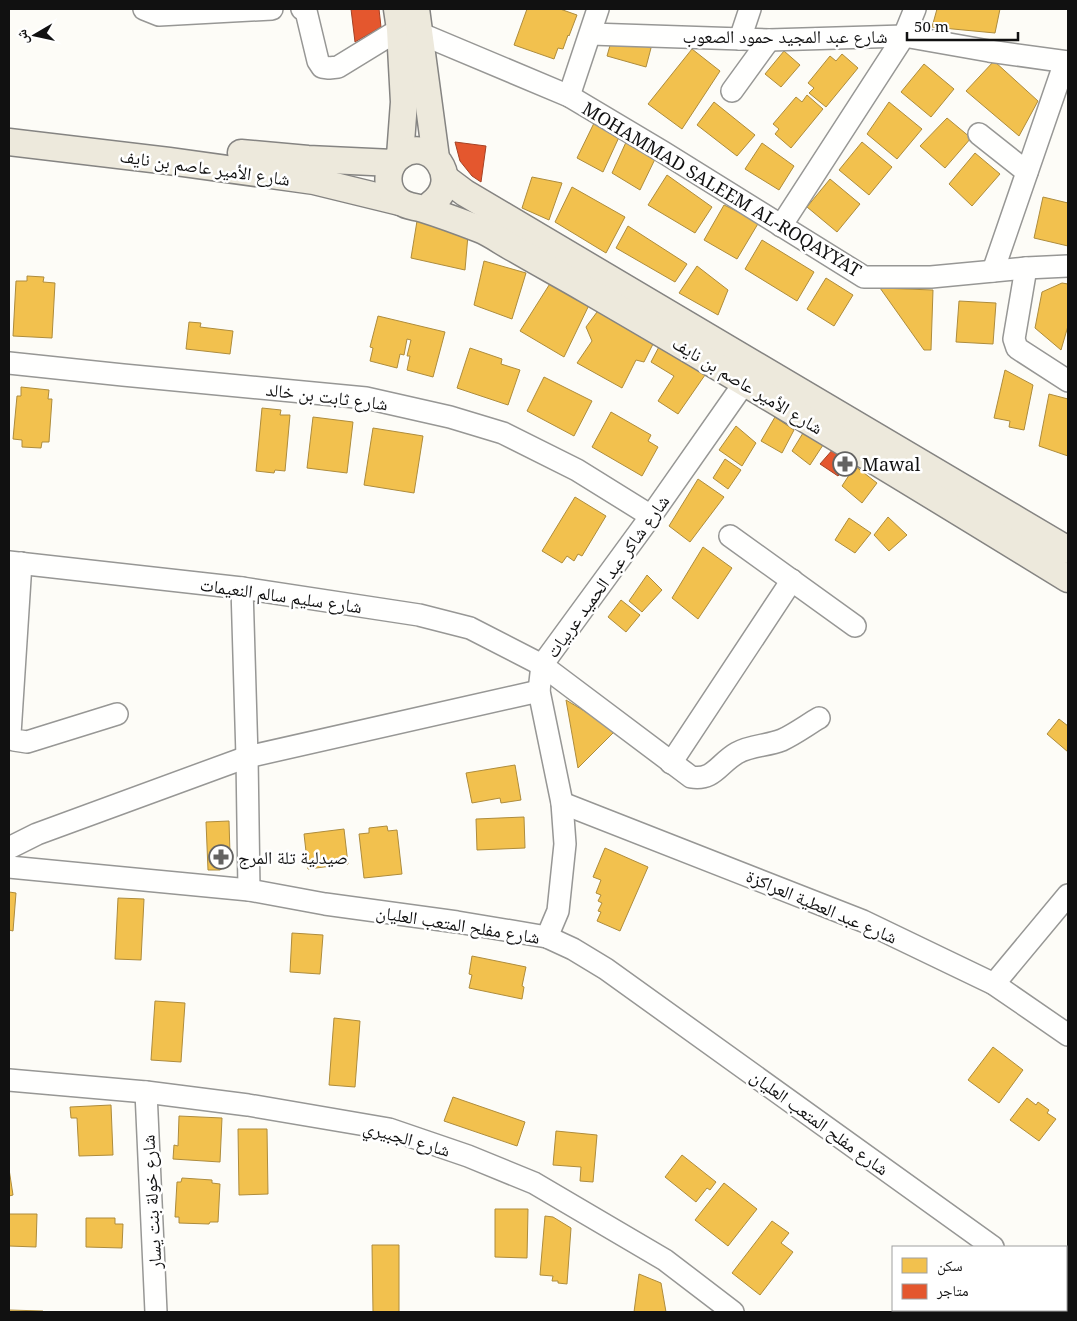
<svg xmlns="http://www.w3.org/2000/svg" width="1077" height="1321" font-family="'Noto Serif','Noto Naskh Arabic',serif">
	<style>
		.homes { fill: #f2c14e; stroke: #ae8c3c }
		.shops { fill: #e4572e; stroke: #a54225 }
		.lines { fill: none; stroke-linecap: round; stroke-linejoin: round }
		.minor-casing { stroke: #979795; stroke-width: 24 }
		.major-casing { stroke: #858482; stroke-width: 29 }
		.minor { stroke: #fffffe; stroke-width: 21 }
		.major { stroke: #ede9dc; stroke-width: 26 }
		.labels { text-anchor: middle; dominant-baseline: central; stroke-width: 5; stroke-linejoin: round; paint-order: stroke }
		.street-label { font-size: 18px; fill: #111; stroke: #fff }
		.poi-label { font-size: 18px; fill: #111; stroke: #fff; text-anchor: start }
	</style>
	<rect width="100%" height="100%" fill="#fdfcf7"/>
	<g class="homes">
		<polygon points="527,9 560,9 577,15 569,36 568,35 563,49 558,48 554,59 514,45"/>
		<polygon points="937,9 1000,9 995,33 932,27"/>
		<polygon points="623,40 651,48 646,67 607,56 611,42"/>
		<polygon points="692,49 720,71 682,129 648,104"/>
		<polygon points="784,51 800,65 781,87 765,74"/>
		<polygon points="842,54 858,68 826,107 809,93 814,88 808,83 830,56 836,61"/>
		<polygon points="994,61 1038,101 1019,136 966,91"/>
		<polygon points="924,64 954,89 931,117 901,92"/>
		<polygon points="807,95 823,109 791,148 775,134 779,129 773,124 796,97 802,102"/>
		<polygon points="714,102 755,135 737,156 697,125"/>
		<polygon points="889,102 922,129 897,159 867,134"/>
		<polygon points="947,118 971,138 945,168 920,146"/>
		<polygon points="595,121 620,135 603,172 577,158"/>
		<polygon points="627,140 656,157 640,190 612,173"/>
		<polygon points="862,142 892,167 869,195 839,170"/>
		<polygon points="762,143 794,166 779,190 745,169"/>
		<polygon points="975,153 1000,174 972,206 949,184"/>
		<polygon points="667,175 712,207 695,233 648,205"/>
		<polygon points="532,177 562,183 549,220 522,208"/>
		<polygon points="830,179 860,204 837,232 807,207"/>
		<polygon points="572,187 625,217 606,253 555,222"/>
		<polygon points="1043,197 1068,203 1068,246 1034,238"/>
		<polygon points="724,205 759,222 737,259 704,240"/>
		<polygon points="417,221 468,235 465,270 411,258"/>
		<polygon points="628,226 687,264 675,282 616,248"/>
		<polygon points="762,240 814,272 797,301 745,269"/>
		<polygon points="484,261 526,273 512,319 474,305"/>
		<polygon points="697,266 728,290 718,315 679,293"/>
		<polygon points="27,276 44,277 43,282 55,283 52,338 13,336 16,281 27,281"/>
		<polygon points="826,278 853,295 834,326 807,309"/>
		<polygon points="551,282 590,303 564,357 520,331"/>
		<polygon points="1062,283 1068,284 1068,326 1061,350 1035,328 1042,292"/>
		<polygon points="880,288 933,290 931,350 924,350"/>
		<polygon points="959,301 996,303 993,344 956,342"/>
		<polygon points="600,308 654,342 644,362 636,360 622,388 577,363 592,341 586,327"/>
		<polygon points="378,316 445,332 433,377 407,370 410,356 407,356 411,340 407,339 404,355 400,354 397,368 370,361 373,348 370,347"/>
		<polygon points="189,322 201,323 200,327 233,331 230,354 186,349"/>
		<polygon points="662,341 703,364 705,375 678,414 658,401 674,376 651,362"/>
		<polygon points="470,348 502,359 501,364 520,370 508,405 457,388"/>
		<polygon points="1005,370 1033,385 1024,430 1009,427 1010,421 994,418"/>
		<polygon points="544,377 592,401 574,436 527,411"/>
		<polygon points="21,387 49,390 48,399 52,399 49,442 42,442 41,448 22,447 22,440 13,439 17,396 21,396"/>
		<polygon points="1049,394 1068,399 1068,456 1039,446"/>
		<polygon points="262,408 281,410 280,415 290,415 285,471 275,470 274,473 256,471"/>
		<polygon points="611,412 651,435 648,441 658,447 642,476 592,447"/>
		<polygon points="313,417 353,422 347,473 307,468"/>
		<polygon points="775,417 794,430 782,453 761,441"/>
		<polygon points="736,426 756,443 742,466 719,450"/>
		<polygon points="373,428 423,436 414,493 364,485"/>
		<polygon points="803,433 823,445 810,465 792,451"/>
		<polygon points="725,459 741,470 728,489 713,478"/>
		<polygon points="855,466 877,483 862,503 842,486"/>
		<polygon points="698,479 724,497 690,542 669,526"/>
		<polygon points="575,497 606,516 582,556 578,554 574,561 567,556 562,563 542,551"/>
		<polygon points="888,517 907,535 889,551 874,535"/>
		<polygon points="849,518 871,533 855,553 835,540"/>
		<polygon points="703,547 732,568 698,619 672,598"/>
		<polygon points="647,575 662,590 642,612 629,601"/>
		<polygon points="621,600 640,615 626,632 608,617"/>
		<polygon points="566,700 616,730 578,768"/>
		<polygon points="1059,719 1068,726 1068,752 1047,734"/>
		<polygon points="515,765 521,800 501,803 500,798 472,803 466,773"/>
		<polygon points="524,817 525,848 477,850 476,819"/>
		<polygon points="229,821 230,854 228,864 220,870 208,870 206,822"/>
		<polygon points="387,826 388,831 397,830 402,874 364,878 359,834 369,833 369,828"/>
		<polygon points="344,829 348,864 308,869 304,834"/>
		<polygon points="605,848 648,867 620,931 597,921 601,912 598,911 602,903 598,901 601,895 596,893 601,880 593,877"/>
		<polygon points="9,892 16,893 13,931 9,930"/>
		<polygon points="118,898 144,899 141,960 115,959"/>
		<polygon points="292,933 323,935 320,974 290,972"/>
		<polygon points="472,956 526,967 522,986 524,987 522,999 469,988 472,975 469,974"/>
		<polygon points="155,1001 185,1003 181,1062 151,1060"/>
		<polygon points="334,1018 360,1021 355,1087 329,1085"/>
		<polygon points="993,1047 1023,1070 999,1103 968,1080"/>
		<polygon points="453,1097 525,1122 517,1146 444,1121"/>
		<polygon points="1027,1098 1036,1105 1038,1102 1049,1110 1047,1113 1056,1119 1039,1141 1010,1120"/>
		<polygon points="111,1105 113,1155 79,1156 77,1118 71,1118 70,1107"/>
		<polygon points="179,1116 222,1118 220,1162 173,1159 174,1145 178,1146"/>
		<polygon points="238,1129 267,1129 268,1194 239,1195"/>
		<polygon points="556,1131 597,1135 593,1182 580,1181 581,1167 553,1165"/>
		<polygon points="682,1155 716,1182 710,1190 707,1188 696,1202 665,1177"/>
		<polygon points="9,1169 13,1195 9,1196"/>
		<polygon points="182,1178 212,1180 212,1183 220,1184 218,1222 210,1222 209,1224 179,1223 179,1217 175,1217 177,1182 181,1182"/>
		<polygon points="724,1183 757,1209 728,1246 695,1220"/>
		<polygon points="495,1209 528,1209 527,1258 495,1257"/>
		<polygon points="9,1214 37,1214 36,1247 9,1246"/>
		<polygon points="545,1216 553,1217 571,1228 567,1284 558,1283 558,1281 552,1281 553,1276 540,1275"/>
		<polygon points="86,1218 115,1218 115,1224 123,1224 122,1248 86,1247"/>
		<polygon points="772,1221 789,1233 781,1243 793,1252 760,1295 732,1273"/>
		<polygon points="372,1245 399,1245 399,1312 373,1312"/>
		<polygon points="639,1274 661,1283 666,1312 634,1312"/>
		<polygon points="9,1310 43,1311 43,1312 9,1312"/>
	</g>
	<g class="shops">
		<polygon points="351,9 379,9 381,27 355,42"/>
		<polygon points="455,142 486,146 481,182 472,176 460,161"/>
		<polygon points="834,448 851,460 838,476 820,464"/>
	</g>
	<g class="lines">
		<g class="minor-casing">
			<g id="minor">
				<polyline points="144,9 159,15 272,9"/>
				<polyline points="302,9 306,11 318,61 322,67 329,68 338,67 400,29"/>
				<polyline points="419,33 569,96 663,152 864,277 931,277 1026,268 1068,266"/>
				<polyline points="591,34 769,40 904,36 989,51 1068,62"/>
				<polyline points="740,39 750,9"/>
				<polyline points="732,91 769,40"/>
				<polyline points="569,96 598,9"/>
				<polyline points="979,134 1027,172"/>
				<polyline points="781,226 904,36 915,9"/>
				<polyline points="1026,268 1014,339 1017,348 1068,381"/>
				<polyline points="993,271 1065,62"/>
				<polyline points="9,363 123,375 366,398 450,417 503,433 577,470 651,516"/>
				<polyline points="730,536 855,626"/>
				<path d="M9,562L242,588L419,615L470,628L542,665L691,777C714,781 719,763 737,753C751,745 767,746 782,740C795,734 807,725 819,718"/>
				<polyline points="21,563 10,734 14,740 27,742 117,714"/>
				<polyline points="242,588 247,757 249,890"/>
				<polyline points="671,763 792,580"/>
				<polyline points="562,803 863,921 994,984 1068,1035"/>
				<polyline points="9,848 37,834 247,757 539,691"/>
				<polyline points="9,867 249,890 325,904 457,922 547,937 573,949 606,969 993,1247"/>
				<polyline points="547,937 558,911 565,844 562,803 539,691 542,665 651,516 745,382"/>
				<polyline points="994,984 1068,895"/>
				<polyline points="9,1080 146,1092 248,1105 389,1129 468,1156 534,1183 665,1260 733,1312"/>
				<polyline points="146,1092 156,1312"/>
				<polyline points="1066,1304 1068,1306"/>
				<polyline points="939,1312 941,1310"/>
			</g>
		</g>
		<g class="major-casing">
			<g id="major">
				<polyline points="397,9 400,29 404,102 400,156"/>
				<polyline points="416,9 436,158"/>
				<polyline points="9,142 169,161 314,181 400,202"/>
				<polyline points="241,153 308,159 393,163"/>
				<polyline points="445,178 465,193 1068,550"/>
				<path d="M431,204C464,180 430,134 400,156C386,166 384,188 398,200C406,207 414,206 423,209C442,215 461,222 479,229C492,234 503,243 515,249C539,263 563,276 587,290C749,384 909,481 1068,579"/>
			</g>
		</g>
		<use href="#minor" class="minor"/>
		<use href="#major" class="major"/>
	</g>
	<defs>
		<g id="pharmacy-ring" transform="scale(1.25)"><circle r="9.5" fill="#fff" stroke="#646362" stroke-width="1.5"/><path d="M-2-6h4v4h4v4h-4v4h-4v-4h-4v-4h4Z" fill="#646362"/></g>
	</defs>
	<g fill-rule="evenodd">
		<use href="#pharmacy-ring" x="845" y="464"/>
		<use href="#pharmacy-ring" x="221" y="857"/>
	</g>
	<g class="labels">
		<g class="street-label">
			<text x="785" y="36">شارع عبد المجيد حمود الصعوب</text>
			<text transform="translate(205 167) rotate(8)">شارع الأمير عاصم بن نايف</text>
			<text transform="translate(722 189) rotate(31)">MOHAMMAD SALEEM AL-ROQAYYAT</text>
			<text transform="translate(748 385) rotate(31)">شارع الأمير عاصم بن نايف</text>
			<text transform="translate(327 396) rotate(7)">شارع ثابت بن خالد</text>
			<text transform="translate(607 576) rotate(-54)">شارع شاكر عبد الحميد عربيات</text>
			<text transform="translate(281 595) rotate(8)">شارع سليم سالم النعيمات</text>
			<text transform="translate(822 906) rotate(23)">شارع عبد العطية العراكزة</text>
			<text transform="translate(458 924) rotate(9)">شارع مفلح المتعب العليان</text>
			<text transform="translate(820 1122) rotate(36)">شارع مفلح المتعب العليان</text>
			<text transform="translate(407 1138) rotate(16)">شارع الجبيري</text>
			<text transform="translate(151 1202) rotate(-93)">شارع خولة بنت يسار</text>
		</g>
		<g class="poi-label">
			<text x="862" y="464">Mawal</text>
			<text x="238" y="857">صيدلية تلة المرج</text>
		</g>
	</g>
	<rect width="1077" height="1321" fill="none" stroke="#111111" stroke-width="20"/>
	<rect x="892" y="1246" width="175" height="65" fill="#ffffff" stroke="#a0a0a0"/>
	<rect x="902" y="1258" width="25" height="15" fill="#f2c14e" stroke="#a0a0a0"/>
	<text x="937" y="1271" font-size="15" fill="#111111">سكن</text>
	<rect x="902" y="1284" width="25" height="15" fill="#e4572e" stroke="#a0a0a0"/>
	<text x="937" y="1296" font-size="15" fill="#111111">متاجر</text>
	<g transform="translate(35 35) rotate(261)" stroke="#ffffff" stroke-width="4" paint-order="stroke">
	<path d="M0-4L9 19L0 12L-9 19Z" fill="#111111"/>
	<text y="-8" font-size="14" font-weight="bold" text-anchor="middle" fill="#111111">ش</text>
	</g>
	<path d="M907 32v8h111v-8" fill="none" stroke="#111111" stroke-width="2.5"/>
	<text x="914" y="32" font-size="15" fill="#111111" stroke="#ffffff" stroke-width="4" paint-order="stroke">50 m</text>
</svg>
